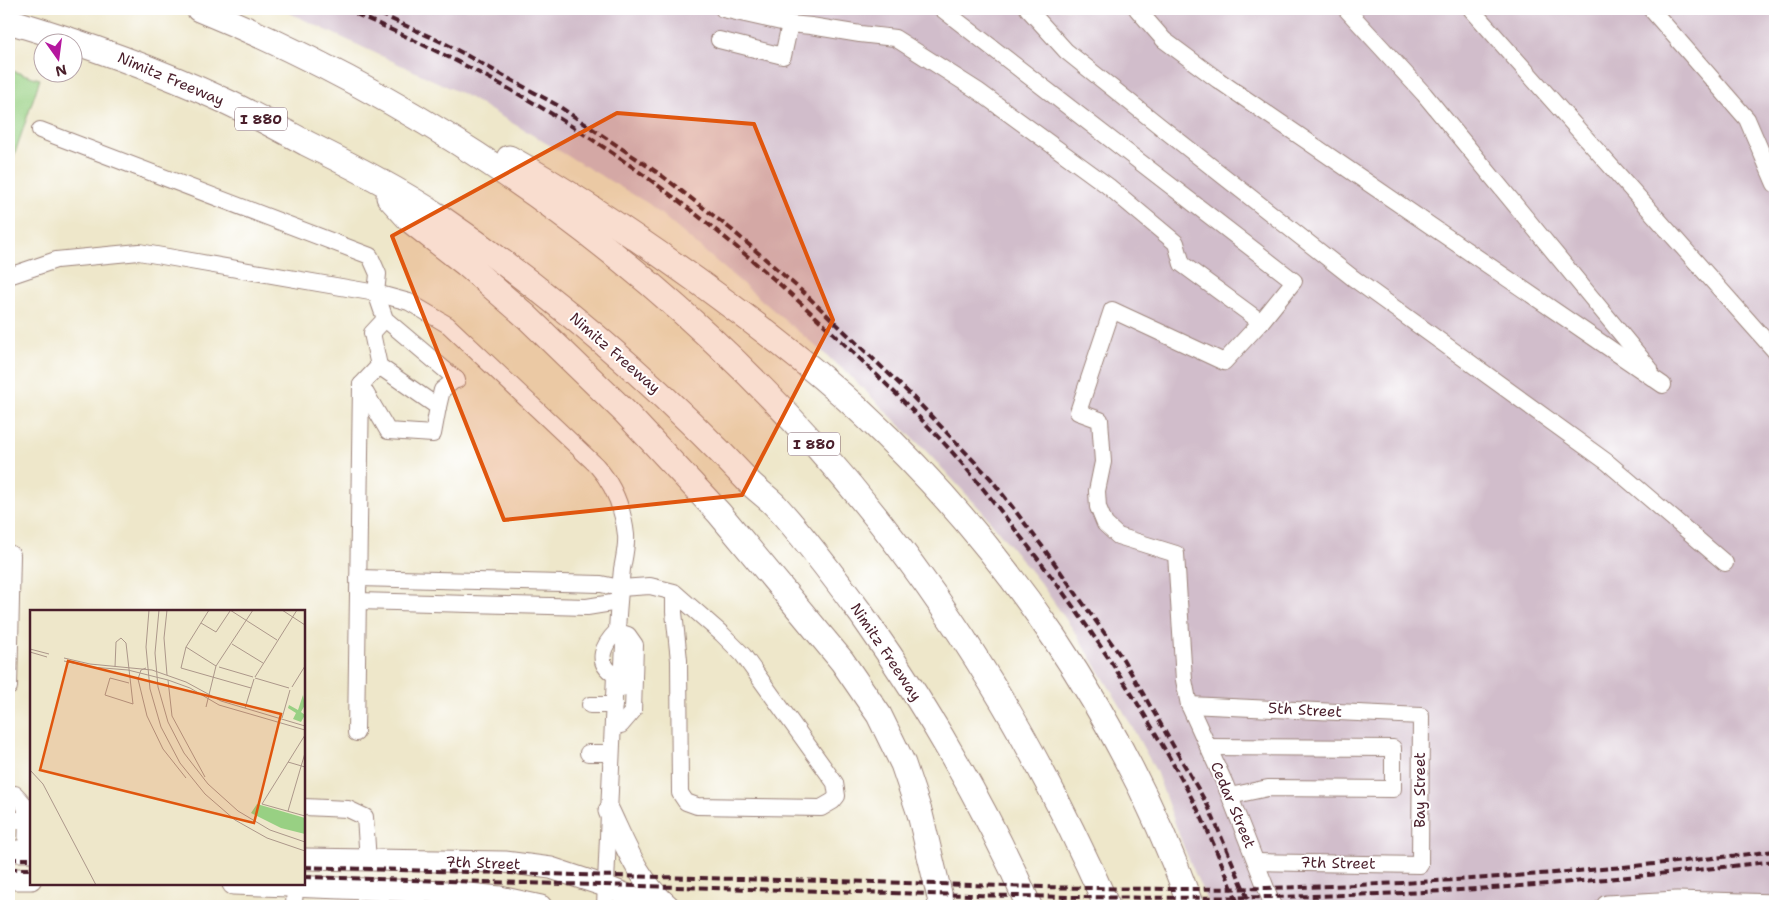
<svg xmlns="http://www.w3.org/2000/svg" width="1784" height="915" font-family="'Shantell Sans',sans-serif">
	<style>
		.industrial { fill: #d1bdcb }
		.green { fill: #98d083; stroke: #717857 }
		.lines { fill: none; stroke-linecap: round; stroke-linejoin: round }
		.minor-casing { stroke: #9c837a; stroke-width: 18 }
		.major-casing { stroke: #9c837a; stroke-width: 23 }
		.highway-casing { stroke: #9c837a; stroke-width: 27 }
		.minor { stroke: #fff; stroke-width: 16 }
		.major { stroke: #fff; stroke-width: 21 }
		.highway { stroke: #fff; stroke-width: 25 }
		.rail { stroke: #4a1f2b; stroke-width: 4; stroke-dasharray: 8 4; stroke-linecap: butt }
		.marked { fill: #e0560e; fill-opacity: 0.2; stroke: #e0560e; stroke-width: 4; stroke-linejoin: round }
		.labels { text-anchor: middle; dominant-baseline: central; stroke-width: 4; stroke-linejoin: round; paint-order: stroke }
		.shield { fill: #fff; stroke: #80626b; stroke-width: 1 }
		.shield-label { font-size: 14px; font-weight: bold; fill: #4a1f2b }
		.street-label { font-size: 15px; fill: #4a1f2b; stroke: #fff }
		.inset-road { fill: none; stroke: #ac978a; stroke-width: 1 }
		.view { fill: #e0560e; fill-opacity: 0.15; stroke: #e0560e; stroke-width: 2.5 }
		.inset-edge { fill: none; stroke: #4a1f2b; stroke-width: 2.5 }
	</style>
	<rect width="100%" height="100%" fill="#fff"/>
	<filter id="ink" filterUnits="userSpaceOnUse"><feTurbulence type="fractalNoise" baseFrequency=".02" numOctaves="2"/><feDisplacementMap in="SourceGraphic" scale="10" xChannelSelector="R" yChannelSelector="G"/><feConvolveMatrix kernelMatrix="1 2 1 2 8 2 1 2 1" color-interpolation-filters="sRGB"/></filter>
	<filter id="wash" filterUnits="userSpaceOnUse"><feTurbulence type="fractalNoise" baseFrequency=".0096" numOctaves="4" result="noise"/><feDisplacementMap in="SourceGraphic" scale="20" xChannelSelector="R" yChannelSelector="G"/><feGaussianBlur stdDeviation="1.12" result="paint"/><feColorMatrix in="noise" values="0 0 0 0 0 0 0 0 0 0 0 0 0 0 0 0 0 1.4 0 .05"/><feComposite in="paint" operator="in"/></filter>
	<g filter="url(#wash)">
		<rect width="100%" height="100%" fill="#eee7ca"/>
		<polygon class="industrial" points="281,9 1775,9 1775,906 1209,906 1184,848 1156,771 1120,705 1077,635 1041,584 982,511 926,451 847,373 649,204 465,95"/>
		<polygon class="green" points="9,70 40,79 14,156 9,154"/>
	</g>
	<g filter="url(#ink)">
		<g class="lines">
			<g class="minor-casing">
				<g id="minor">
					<polyline points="723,9 790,24"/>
					<polyline points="942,9 1294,281 1261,322"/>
					<polyline points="1028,9 1066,51 1166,131 1353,278 1607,462 1725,563"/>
					<polyline points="1137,9 1164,40 1218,80 1663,385"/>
					<polyline points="1346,9 1424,94 1650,369"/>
					<polyline points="1471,9 1775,351"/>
					<polyline points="1651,9 1747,119 1775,184"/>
					<polyline points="719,40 783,56 790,24 811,26 860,34 895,38 978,91 1108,186 1176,243 1182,264 1261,322 1224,362 1112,310 1078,412 1100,420 1103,462 1097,491 1098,507 1105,524 1118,536 1176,554 1184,680 1189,705 1225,784 1273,906"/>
					<polyline points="40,130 370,256 378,274 376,293 385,319 457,380"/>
					<path d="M9,276L56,260L139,252L376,293L409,302L448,325L596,465C613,484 623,508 626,535C627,546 624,558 622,569C620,590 618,610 617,631C603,645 594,662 615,675L605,906"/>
					<polyline points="379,366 361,385 388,431 433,434 438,407 379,366 372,333 385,319"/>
					<polyline points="438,407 442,390 456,379"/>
					<polyline points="9,553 12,555 9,687"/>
					<polyline points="358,578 601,584 620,588 650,586 674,592 674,612 679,660 680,793 686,802 697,806 821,808 833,801 837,796 835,783 743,655 722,634 674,592"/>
					<polyline points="358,601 587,607 618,602"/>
					<polyline points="617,631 624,643 622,688"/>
					<polyline points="619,632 628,635 635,645 633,711 621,725"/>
					<polyline points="590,705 614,705"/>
					<polyline points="1189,705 1421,716 1420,865 1257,862"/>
					<polyline points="356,733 361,385"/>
					<polyline points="1208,747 1393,748 1393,789 1268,788 1230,796"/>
					<polyline points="588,753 611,753"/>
					<path d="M9,794H15C25,804 26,806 27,820"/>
					<polyline points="304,807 348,809 365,817 368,861"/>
					<polyline points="9,820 27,820 26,851"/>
					<polyline points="294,906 295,884"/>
				</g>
			</g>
			<g class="major-casing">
				<g id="major">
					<path d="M609,811C626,847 638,880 669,906"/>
					<polyline points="9,851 31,851"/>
					<polyline points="304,859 505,862 551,868 605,886 656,906"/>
					<polyline points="9,879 31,879"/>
					<polyline points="233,884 447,892 500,897 541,906"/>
					<polyline points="1607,906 1677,902 1775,905"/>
				</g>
			</g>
			<g class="highway-casing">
				<g id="highway">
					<path d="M199,9C526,143 809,382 992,684C1036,756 1073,830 1107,906"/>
					<path d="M9,21C83,43 155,69 225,101C253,114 280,129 306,143C352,166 398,189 441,218C555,296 654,381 749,482C757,490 767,497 775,505C806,539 835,578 862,615C927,707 984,803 1029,906"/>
					<path d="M509,158C575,195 636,237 696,280C752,321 808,363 859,410C1006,546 1122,717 1191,906"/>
					<polyline points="389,197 411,221 466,264 527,317 625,412 719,513 842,661 879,715 903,764 920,814 942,906"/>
				</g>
			</g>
			<use href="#minor" class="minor"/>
			<use href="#major" class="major"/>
			<use href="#highway" class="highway"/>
			<g class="rail">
				<path d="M345,9C425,44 503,82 576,129C671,190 754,258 836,336C872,370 908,405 942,441C969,470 993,501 1017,532C1086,619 1147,712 1198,810C1213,841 1226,874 1239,906"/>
				<polyline points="369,9 446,44 557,105 661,175 732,230 803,292 911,395 991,479 1042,546 1123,659 1208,806 1251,906"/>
				<polyline points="9,859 31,859"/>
				<path d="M304,867C494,873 684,878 874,882C1004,886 1135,891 1266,888C1436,884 1606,871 1775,851"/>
				<polyline points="9,869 31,869"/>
				<path d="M304,877C476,882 649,886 822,891C997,896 1172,901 1347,895C1490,891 1633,878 1775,861"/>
			</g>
		</g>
	</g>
	<path class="marked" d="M617,113L754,124L833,320L742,495L504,520L392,236Z"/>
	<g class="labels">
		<g class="shield">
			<rect x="235" y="107.5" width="52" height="23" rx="4"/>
			<rect x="788" y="432.5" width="52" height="23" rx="4"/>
		</g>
		<g class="shield-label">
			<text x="261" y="119">I 880</text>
			<text x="814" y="444">I 880</text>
		</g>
		<g class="street-label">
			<text transform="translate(171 79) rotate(23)">Nimitz Freeway</text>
			<text transform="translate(615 353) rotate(41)">Nimitz Freeway</text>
			<text transform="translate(886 652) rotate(56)">Nimitz Freeway</text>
			<text transform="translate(1305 710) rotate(3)">5th Street</text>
			<text transform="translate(1420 790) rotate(-90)">Bay Street</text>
			<text transform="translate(1233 805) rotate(67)">Cedar Street</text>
			<text transform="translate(483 863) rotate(2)">7th Street</text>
			<text transform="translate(1338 863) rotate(1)">7th Street</text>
		</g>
	</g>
	<g transform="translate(30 610)">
		<rect width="275" height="275" fill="#eee7ca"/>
		<path d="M273,85L275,95L271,102L275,105L271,112L263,109L266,103L258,98L259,95L268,100ZM227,194L275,208V224L251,218L221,203Z" fill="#98d083"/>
		<path class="inset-road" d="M119,0L116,37L120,79L131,117L150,153L175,184L205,210L237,228L275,241M129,0L125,43L128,77L138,112L154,143L178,174L208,201L240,220L275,232M179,0L156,37L151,58L221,78M200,0L247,30M252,0L275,15M171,13L186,22L200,1M202,34L233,53M156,37L186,56M0,39L19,44M0,42L17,47M34,48L60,54L122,60L156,72L191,91L275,116M34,51L61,57L98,60L138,70L160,78L189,95L275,120M85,57L86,32L91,28L96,33L103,94L75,85L80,68L99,73M189,57L223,67M116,58L111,60L108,69L117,106L133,139L156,168M137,65L134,28L137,0M225,67L267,0M225,68L259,78M138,70L142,106L175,167M262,77L275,56M176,97L186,56L223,0M215,98L224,69M252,108L260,80M275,125L232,194L275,206M258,152L275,157M0,160L13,174L66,275M258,201L275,143"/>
		<path class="view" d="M38,51L251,104L224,213L10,160Z"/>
		<rect width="275" height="275" class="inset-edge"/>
	</g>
	<rect width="1784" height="915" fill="none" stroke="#fff" stroke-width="30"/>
	<g transform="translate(58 58) rotate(166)"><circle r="24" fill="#ffffff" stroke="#b7a5aa"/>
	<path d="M0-4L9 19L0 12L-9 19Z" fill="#b5179e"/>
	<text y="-8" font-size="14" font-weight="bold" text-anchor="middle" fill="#4a1f2b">N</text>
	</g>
</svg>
